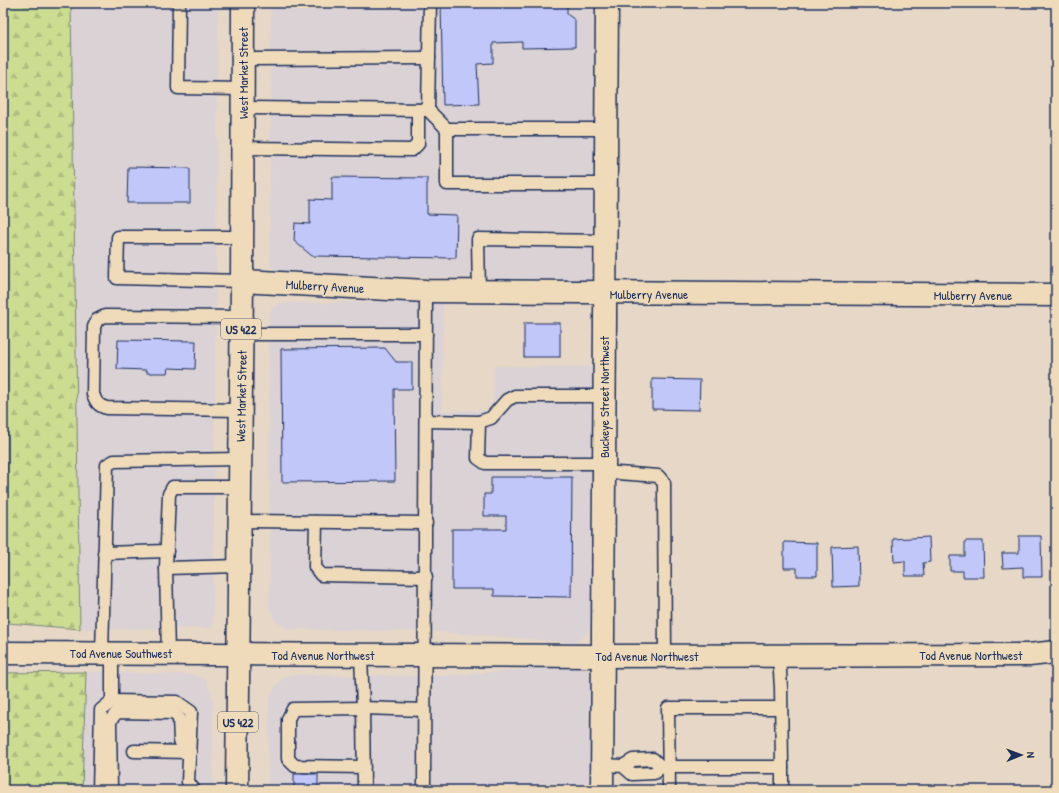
<svg xmlns="http://www.w3.org/2000/svg" width="1059" height="793" font-family="'Patrick Hand',sans-serif">
	<style>
		.built { fill: #dbd2d5 }
		.forest { fill: url(#forest-firs); stroke: #748678 }
		.building { fill: #c2c7f9; stroke: #1b2f5e }
		.lines { fill: none; stroke-linecap: round; stroke-linejoin: round }
		.service-casing { stroke: #1b2f5e; stroke-width: 15 }
		.minor-casing { stroke: #1b2f5e; stroke-width: 25 }
		.secondary-casing { stroke: #1b2f5e; stroke-width: 25 }
		.primary-casing { stroke: #1b2f5e; stroke-width: 25 }
		.service { stroke: #efdbb9; stroke-width: 12 }
		.minor { stroke: #efdbb9; stroke-width: 22 }
		.secondary { stroke: #efdbb9; stroke-width: 22 }
		.primary { stroke: #efdbb9; stroke-width: 22 }
		.labels { text-anchor: middle; dominant-baseline: central; stroke-width: 3.5; stroke-linejoin: round; paint-order: stroke }
		.shield { fill: #efdbb9; stroke: #5b6379; stroke-width: 1 }
		.shield-label { font-size: 12px; font-weight: bold; fill: #1b2f5e }
		.street-label { font-size: 13px; fill: #1b2f5e; stroke: #efdbb9 }
	</style>
	<defs>
		<pattern id="forest-firs" width="22" height="20" patternUnits="userSpaceOnUse"><rect width="22" height="20" fill="#ccdd91"/><path d="M5 1l3.5 6h-7zM16 11l3.5 6h-7z" fill="#afbe7f"/></pattern>
	</defs>
	<rect width="100%" height="100%" fill="#e6d7c6"/>
	<filter id="ink" filterUnits="userSpaceOnUse"><feTurbulence type="fractalNoise" baseFrequency=".025" numOctaves="2"/><feDisplacementMap in="SourceGraphic" scale="8" xChannelSelector="R" yChannelSelector="G"/><feConvolveMatrix kernelMatrix="1 2 1 2 8 2 1 2 1" color-interpolation-filters="sRGB"/></filter>
	<g filter="url(#ink)">
		<g class="built">
			<polygon points="71,3 218,3 213,628 80,629"/>
			<polygon points="271,3 599,3 598,274 593,278 584,281 284,273 278,272 273,269 270,264 270,257"/>
			<polygon points="443,301 442,411 493,410 494,366 597,367 592,627 582,638 574,643 442,632 289,629 275,621 270,609 269,317 273,307 281,303"/>
			<polygon points="579,664 589,671 592,688 591,790 268,790 269,699 276,685 288,675 450,676"/>
			<polygon points="86,672 191,674 206,680 213,699 213,790 82,790"/>
		</g>
		<g class="forest">
			<polygon points="6,3 71,3 80,629 8,623"/>
			<polygon points="86,672 82,790 3,790 3,673"/>
		</g>
		<g class="building">
			<polygon points="441,3 569,3 567,7 567,14 575,20 575,47 522,48 522,42 493,43 493,63 477,64 479,104 443,105"/>
			<polygon points="128,167 190,168 190,203 127,203"/>
			<polygon points="332,177 427,178 427,214 457,215 456,258 312,256 294,241 295,223 310,224 310,199 332,200"/>
			<rect x="524" y="323" width="36" height="34"/>
			<polygon points="118,340 196,341 195,369 168,368 167,373 147,373 147,370 117,369"/>
			<polygon points="385,348 396,362 412,362 412,389 394,389 395,481 282,482 281,349"/>
			<polygon points="652,379 700,380 699,410 652,409"/>
			<polygon points="491,477 572,477 571,597 494,596 494,589 452,589 452,529 506,529 506,516 484,516 484,494 491,494"/>
			<polygon points="1019,536 1041,536 1042,577 1023,577 1023,567 1003,568 1002,553 1019,553"/>
			<polygon points="929,537 930,562 923,563 924,576 905,576 905,561 894,562 893,539"/>
			<polygon points="965,541 983,541 984,577 963,577 963,571 950,571 950,556 965,556"/>
			<polygon points="784,542 817,543 817,576 797,576 797,568 784,568"/>
			<polygon points="858,546 859,586 833,587 832,547"/>
			<rect x="294" y="774" width="24" height="16"/>
		</g>
		<g class="lines">
			<g class="service-casing">
				<g id="service">
					<polyline points="179,3 178,88 243,89"/>
					<polyline points="243,59 429,58"/>
					<polyline points="243,108 428,110 430,3"/>
					<polyline points="428,110 447,129 606,129"/>
					<polyline points="447,129 447,184 606,184"/>
					<polyline points="242,148 412,150 418,144 418,110"/>
					<polyline points="242,237 118,237 117,278 242,281"/>
					<polyline points="479,292 478,239 606,241"/>
					<polyline points="241,334 426,334"/>
					<path d="M240,410L107,408C98,406 96,402 93,394L94,327L97,320L105,316L241,317"/>
					<polyline points="426,421 479,422 491,418 507,400 515,396 604,396"/>
					<polyline points="479,422 478,458 485,463 604,463"/>
					<polyline points="604,472 658,476 664,483 665,656"/>
					<polyline points="240,521 426,523"/>
					<polyline points="316,522 315,567 321,575 426,577"/>
					<polyline points="104,553 167,551"/>
					<polyline points="166,568 239,566"/>
					<polyline points="102,653 107,465 114,461 240,459"/>
					<polyline points="112,653 112,701"/>
					<polyline points="168,654 166,568 169,494 173,487 240,487"/>
					<polyline points="361,655 363,708 424,710"/>
					<polyline points="779,656 781,688 782,767"/>
					<polyline points="134,751 190,752"/>
					<polyline points="603,765 623,766 633,760 653,759 661,767 654,773 632,774 623,766"/>
					<polyline points="364,767 295,766 288,759 288,719 293,709 363,708 364,790"/>
					<polyline points="662,767 782,767 782,790"/>
					<polyline points="99,790 101,710 112,701 177,702 191,712 188,782 194,790"/>
					<polyline points="111,790 110,721 117,712 173,713 179,718 180,741 190,752"/>
					<polyline points="424,790 426,291"/>
					<polyline points="669,790 668,708 781,708"/>
				</g>
			</g>
			<g class="minor-casing">
				<g id="minor">
					<polyline points="242,281 426,291 1056,295"/>
					<polyline points="602,790 607,3"/>
				</g>
			</g>
			<g class="secondary-casing">
				<polyline id="secondary" points="3,653 602,656 1029,655 1056,652"/>
			</g>
			<g class="primary-casing">
				<polyline id="primary" points="237,790 242,281 243,3"/>
			</g>
			<use href="#service" class="service"/>
			<use href="#minor" class="minor"/>
			<use href="#secondary" class="secondary"/>
			<use href="#primary" class="primary"/>
		</g>
	</g>
	<g class="labels">
		<g class="shield">
			<rect x="221" y="319" width="40" height="20" rx="3"/>
			<rect x="218" y="712" width="40" height="20" rx="3"/>
		</g>
		<g class="shield-label">
			<text x="241" y="329">US 422</text>
			<text x="238" y="722">US 422</text>
		</g>
		<g class="street-label">
			<text transform="translate(243 73) rotate(-90)">West Market Street</text>
			<text transform="translate(325 286) rotate(3)">Mulberry Avenue</text>
			<text x="649" y="294">Mulberry Avenue</text>
			<text x="973" y="295">Mulberry Avenue</text>
			<text transform="translate(241 396) rotate(-89)">West Market Street</text>
			<text transform="translate(604 397) rotate(-90)">Buckeye Street Northwest</text>
			<text x="121" y="653">Tod Avenue Southwest</text>
			<text x="323" y="655">Tod Avenue Northwest</text>
			<text x="971" y="655">Tod Avenue Northwest</text>
			<text x="647" y="656">Tod Avenue Northwest</text>
		</g>
	</g>
	<rect width="1059" height="793" fill="none" stroke="#efdbb9" stroke-width="16"/>
	<rect x="8" y="8" width="1043" height="777" fill="none" stroke="#1b2f5e" stroke-width="1.5" filter="url(#ink)"/>
	<g transform="translate(1021 755) rotate(89)" stroke="#efdbb9" stroke-width="3" paint-order="stroke">
	<path d="M0-3L7 15L0 10L-7 15Z" fill="#1b2f5e"/>
	<text y="-6" font-size="11" font-weight="bold" text-anchor="middle" fill="#1b2f5e">N</text>
	</g>
</svg>
